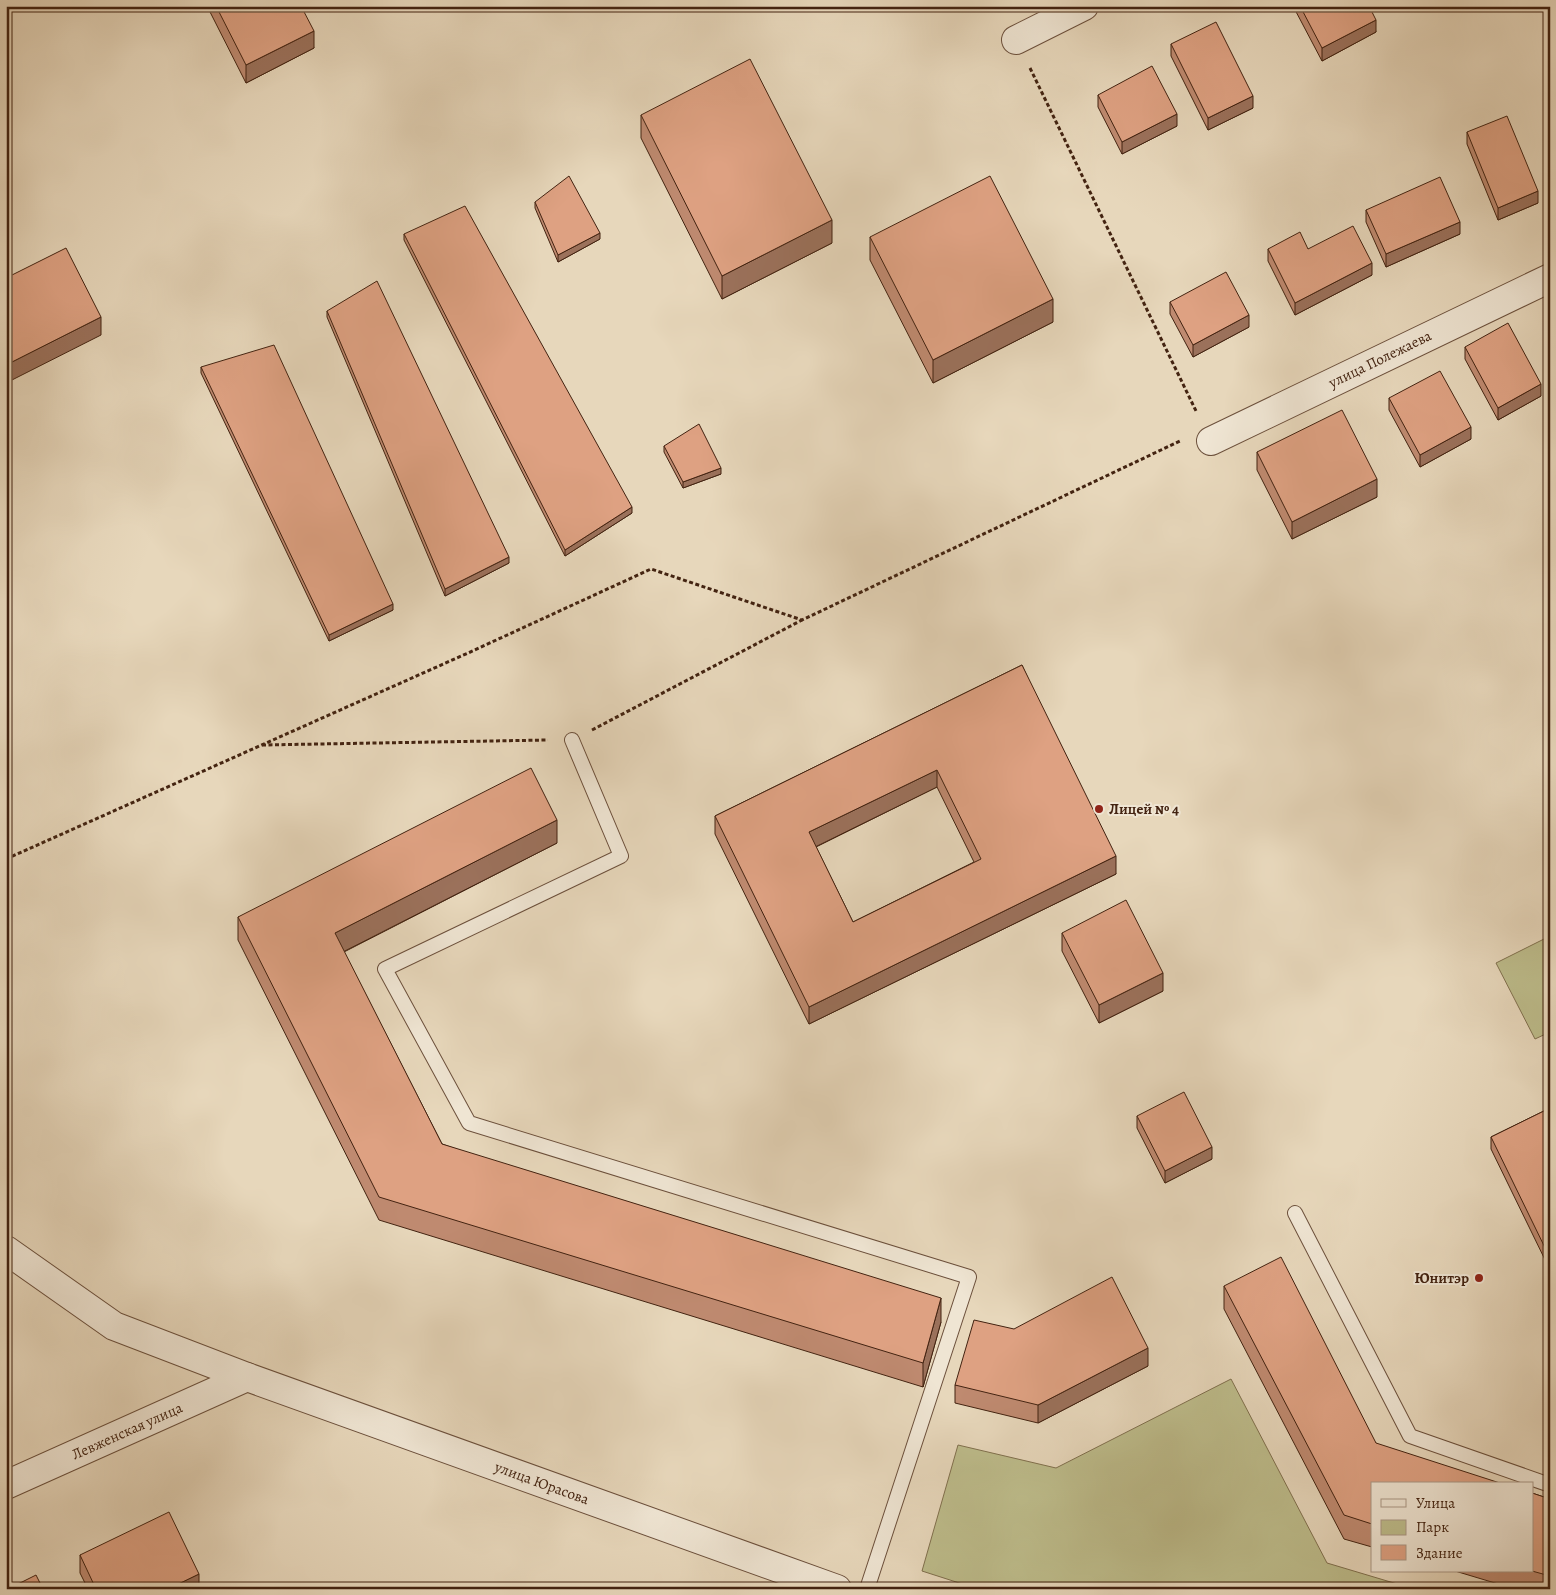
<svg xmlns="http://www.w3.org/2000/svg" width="1556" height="1595" font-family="Alegreya,serif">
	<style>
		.green { fill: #bdbc8b; stroke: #80704e }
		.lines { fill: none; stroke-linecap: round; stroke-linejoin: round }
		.lane-casing { stroke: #6c503c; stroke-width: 16 }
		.street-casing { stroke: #6c503c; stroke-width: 30 }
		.path { stroke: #432311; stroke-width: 3; stroke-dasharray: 4 2.5; stroke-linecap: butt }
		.lane { stroke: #efe5d3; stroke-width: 14 }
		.street { stroke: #efe5d3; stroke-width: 28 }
		.wall { fill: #bf8a70; stroke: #432311; fill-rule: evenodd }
		.shaded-wall { fill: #9b715b; stroke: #432311 }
		.building { fill: #dea182; stroke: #432311; fill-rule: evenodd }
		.poi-dot { fill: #8f2418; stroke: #efe5d3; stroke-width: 2 }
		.labels { text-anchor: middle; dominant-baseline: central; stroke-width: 4; stroke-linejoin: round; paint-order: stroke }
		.street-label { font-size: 15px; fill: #432311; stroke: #efe5d3 }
		.poi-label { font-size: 15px; font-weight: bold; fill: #432311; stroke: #efe5d3; text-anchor: start }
	</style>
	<rect width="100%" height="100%" fill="#e7d7bb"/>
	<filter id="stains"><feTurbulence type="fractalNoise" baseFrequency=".004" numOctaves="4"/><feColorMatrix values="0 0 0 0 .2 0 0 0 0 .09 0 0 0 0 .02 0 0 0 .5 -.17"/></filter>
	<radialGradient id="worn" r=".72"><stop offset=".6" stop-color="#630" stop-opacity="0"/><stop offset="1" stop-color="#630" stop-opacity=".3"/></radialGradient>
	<g class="green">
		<polygon points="1550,936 1550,1032 1535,1039 1496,963"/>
		<polygon points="1231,1379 1327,1563 1414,1589 978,1589 922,1571 958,1445 1056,1468"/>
	</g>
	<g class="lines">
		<g class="lane-casing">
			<g id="lane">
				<polyline points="572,740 621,856 385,969 469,1123 969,1277 867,1589"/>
				<polyline points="1295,1213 1410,1436 1550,1485"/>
			</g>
		</g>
		<g class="street-casing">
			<g id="street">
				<polyline points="1016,40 1084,6"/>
				<polyline points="1211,441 1550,278"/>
				<polyline points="6,1250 114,1326 247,1377 837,1589"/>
				<polyline points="6,1485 247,1377"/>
			</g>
		</g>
		<g class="path">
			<polyline points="1030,68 1197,413"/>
			<polyline points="592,730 802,620"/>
			<polyline points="262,745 548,740"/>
			<polyline points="6,859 468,653 651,569 802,620 1180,441"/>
		</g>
		<use href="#lane" class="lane"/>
		<use href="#street" class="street"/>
	</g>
	<g class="wall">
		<polygon points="207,6 301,6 314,48 246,83"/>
		<polygon points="1293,6 1369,6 1376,32 1322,61"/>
		<polygon points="1171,44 1253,108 1208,130 1171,56"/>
		<polygon points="1098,95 1177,126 1122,154 1098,107"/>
		<polygon points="641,115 832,243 722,299 641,138"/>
		<polygon points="1467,132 1538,203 1498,220 1467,144"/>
		<polygon points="535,202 600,239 558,262 535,208"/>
		<polygon points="1366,210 1460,234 1386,267 1366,222"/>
		<polygon points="404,234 632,513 565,556 404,240"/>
		<polygon points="870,237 1053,322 933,383 870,260"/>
		<polygon points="1268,249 1308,249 1372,275 1295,315 1268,261"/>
		<polygon points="1170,302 1249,327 1193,357 1170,314"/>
		<polygon points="327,311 509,563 445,596 327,317"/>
		<polygon points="1465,347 1541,396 1498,420 1465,359"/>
		<polygon points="201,367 393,610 329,641 201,373"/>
		<polygon points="1389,398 1471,439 1420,467 1389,410"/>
		<polygon points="664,446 721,474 683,488 664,452"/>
		<polygon points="1257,452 1377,497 1292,539 1257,470"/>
		<path d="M1022,665L1116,874L809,1024L715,834V816ZM937,787L974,862L853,922L816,847Z"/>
		<polygon points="557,843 344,952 442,1144 941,1322 923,1387 379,1220 238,940 238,917"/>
		<polygon points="1062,933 1163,991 1099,1023 1062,951"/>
		<polygon points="1550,1108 1550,1270 1491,1149 1491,1137"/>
		<polygon points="1137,1116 1212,1159 1165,1183 1137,1128"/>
		<polygon points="1224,1286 1376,1443 1372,1484 1372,1547 1344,1539 1224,1309"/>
		<polygon points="1148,1366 1038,1423 955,1403 955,1385"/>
		<polygon points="1532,1493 1550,1499 1550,1589 1515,1589 1455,1571 1532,1571"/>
		<polygon points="80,1555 199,1589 88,1589 80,1573"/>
	</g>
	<g class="shaded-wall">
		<polygon points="1376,20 1376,32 1322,61 1322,48"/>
		<polygon points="314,31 314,48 246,83 246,65"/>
		<polygon points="1253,96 1253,108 1208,130 1208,118"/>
		<polygon points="1177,114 1177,126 1122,154 1122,142"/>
		<polygon points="1538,191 1538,203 1498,220 1498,208"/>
		<polygon points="832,220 832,243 722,299 722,276"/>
		<polygon points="1460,222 1460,234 1386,267 1386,254"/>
		<polygon points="600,233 600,239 558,262 558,255"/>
		<polygon points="1372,263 1372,275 1295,315 1295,303"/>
		<polygon points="1053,299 1053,322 933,383 933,360"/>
		<polygon points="1249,315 1249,327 1193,357 1193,345"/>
		<polygon points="101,317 101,335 6,383 6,365"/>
		<polygon points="1541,384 1541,396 1498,420 1498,408"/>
		<polygon points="1471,427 1471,439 1420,467 1420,455"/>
		<polygon points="721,468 721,474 683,488 683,482"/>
		<polygon points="1377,479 1377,497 1292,539 1292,522"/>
		<polygon points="632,507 632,513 565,556 565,550"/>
		<polygon points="509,557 509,563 445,596 445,589"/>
		<polygon points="393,604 393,610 329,641 329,635"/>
		<polygon points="937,770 937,787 809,850 809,832"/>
		<polygon points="557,820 557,843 335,956 335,933"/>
		<polygon points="1116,856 1116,874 809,1024 809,1007"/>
		<polygon points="1163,973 1163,991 1099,1023 1099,1005"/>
		<polygon points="1212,1147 1212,1159 1165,1183 1165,1171"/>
		<polygon points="941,1298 941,1322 923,1387 923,1363"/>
		<polygon points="1148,1348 1148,1366 1038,1423 1038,1405"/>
		<polygon points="199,1574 199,1589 168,1589"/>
	</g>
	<g class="building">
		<polygon points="216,6 301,6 314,31 246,65"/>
		<polygon points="1300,6 1369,6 1376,20 1322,48"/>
		<polygon points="1216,22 1253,96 1208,118 1171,44"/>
		<polygon points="750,59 832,220 722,276 641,115"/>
		<polygon points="1152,66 1177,114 1122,142 1098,95"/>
		<polygon points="1507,116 1538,191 1498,208 1467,132"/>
		<polygon points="569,176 600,233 558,255 535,202"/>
		<polygon points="990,176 1053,299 933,360 870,237"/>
		<polygon points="1440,177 1460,222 1386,254 1366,210"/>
		<polygon points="465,206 632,507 565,550 404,234"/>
		<polygon points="1353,226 1372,263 1295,303 1268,249 1300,232 1308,249"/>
		<polygon points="66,248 101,317 6,365 6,278"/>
		<polygon points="1226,272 1249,315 1193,345 1170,302"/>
		<polygon points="377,281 509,557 445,589 327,311"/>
		<polygon points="1508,323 1541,384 1498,408 1465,347"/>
		<polygon points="274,345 393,604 329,635 201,367"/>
		<polygon points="1440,371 1471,427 1420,455 1389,398"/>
		<polygon points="1342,410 1377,479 1292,522 1257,452"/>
		<polygon points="699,424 721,468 683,482 664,446"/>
		<path d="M1022,665L1116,856L809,1007L715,816ZM937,770L981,859L853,922L809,832Z"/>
		<polygon points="531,768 557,820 335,933 442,1144 941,1298 923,1363 379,1197 238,917"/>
		<polygon points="1126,900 1163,973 1099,1005 1062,933"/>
		<polygon points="1184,1092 1212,1147 1165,1171 1137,1116"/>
		<polygon points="1550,1108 1550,1258 1491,1137"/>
		<polygon points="1281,1257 1376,1443 1503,1484 1372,1484 1372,1524 1344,1515 1224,1286"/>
		<polygon points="1112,1277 1148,1348 1038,1405 955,1385 974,1320 1014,1329"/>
		<polygon points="1532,1493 1550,1499 1550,1576 1532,1571"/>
		<polygon points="169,1512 199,1574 168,1589 96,1589 80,1555"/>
		<polygon points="36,1575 43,1589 8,1589"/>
	</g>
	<g class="poi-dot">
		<circle cx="1099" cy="809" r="5"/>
		<circle cx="1479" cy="1278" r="5"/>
	</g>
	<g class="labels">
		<g class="street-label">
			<text transform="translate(1380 359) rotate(-26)">улица Полежаева</text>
			<text transform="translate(127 1431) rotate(-24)">Левженская улица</text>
			<text transform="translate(542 1483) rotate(20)">улица Юрасова</text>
		</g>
		<g class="poi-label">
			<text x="1109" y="809">Лицей № 4</text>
			<text x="1469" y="1278" text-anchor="end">Юнитэр</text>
		</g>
	</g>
	<rect width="1556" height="1595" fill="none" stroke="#e7d7bb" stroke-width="25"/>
	<rect x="8" y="8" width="1541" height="1580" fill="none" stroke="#432311" stroke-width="2.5"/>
	<rect x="12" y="12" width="1531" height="1570" fill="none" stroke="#432311"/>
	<rect x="1371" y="1482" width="162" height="90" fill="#efe5d3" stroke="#aa9785"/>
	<rect x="1381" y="1499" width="25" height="8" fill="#efe5d3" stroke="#aa9785"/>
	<text x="1416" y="1508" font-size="15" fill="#432311">Улица</text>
	<rect x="1381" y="1520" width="25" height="15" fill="#bdbc8b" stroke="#aa9785"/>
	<text x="1416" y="1532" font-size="15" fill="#432311">Парк</text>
	<rect x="1381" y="1545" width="25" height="15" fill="#dea182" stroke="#aa9785"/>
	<text x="1416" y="1558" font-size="15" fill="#432311">Здание</text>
	<rect width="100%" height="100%" filter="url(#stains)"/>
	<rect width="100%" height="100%" fill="url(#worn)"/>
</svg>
